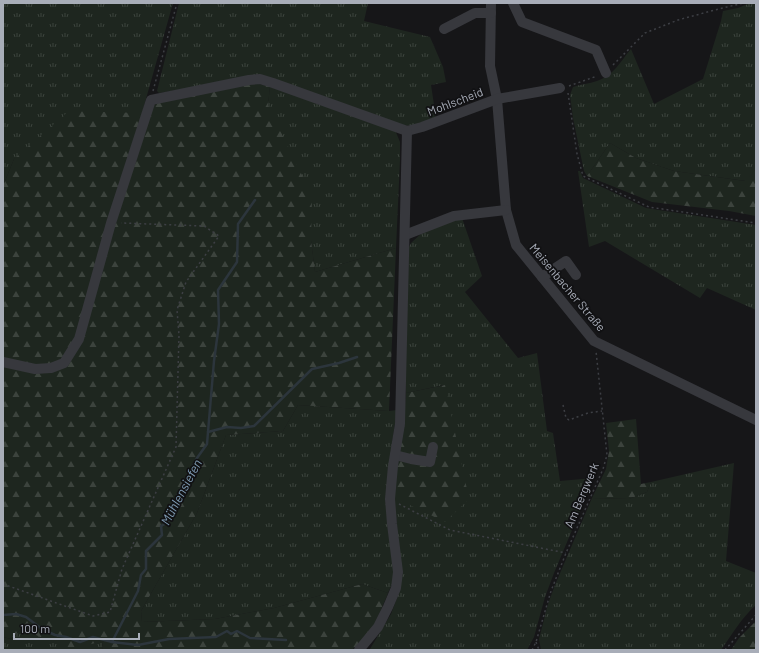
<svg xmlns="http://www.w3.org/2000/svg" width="759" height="653" font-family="Barlow,sans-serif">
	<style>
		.grass { fill: url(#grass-tufts) }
		.forest { fill: url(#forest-firs) }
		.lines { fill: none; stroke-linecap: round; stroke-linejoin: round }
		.stream { stroke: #2c353c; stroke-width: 2.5 }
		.path { stroke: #3d3f44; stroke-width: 1.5; stroke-dasharray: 2 3; stroke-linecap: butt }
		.minor { stroke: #37383d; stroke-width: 10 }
		.labels { text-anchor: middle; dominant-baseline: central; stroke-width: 3.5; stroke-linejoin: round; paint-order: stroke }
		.street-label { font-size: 12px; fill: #a8adb8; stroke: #111113 }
		.water-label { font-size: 13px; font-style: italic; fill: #7f9bb3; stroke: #111113 }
	</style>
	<defs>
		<pattern id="grass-tufts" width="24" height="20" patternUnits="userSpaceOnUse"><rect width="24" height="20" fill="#1e261f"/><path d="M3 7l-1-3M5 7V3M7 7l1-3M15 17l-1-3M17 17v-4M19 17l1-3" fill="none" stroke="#3c433d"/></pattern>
		<pattern id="forest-firs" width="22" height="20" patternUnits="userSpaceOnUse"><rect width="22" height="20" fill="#1e261f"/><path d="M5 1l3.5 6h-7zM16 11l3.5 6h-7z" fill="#3c433d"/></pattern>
	</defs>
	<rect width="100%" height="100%" fill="#161618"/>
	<g class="grass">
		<polygon points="3,3 173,3 142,113 14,159 3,186"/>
		<polygon points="179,3 368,3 364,21 430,37 443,67 446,82 431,85 436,118 420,125 400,126 255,77 159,93 157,91"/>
		<path d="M750,3H756V169L746,181L674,171L636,158L610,143L587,176L584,171L573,118L570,95L573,87C581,84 589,84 597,81C614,75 620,62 631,49L654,104L703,79L721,21L723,11L738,8Z"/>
		<polygon points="270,86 395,130 400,142 400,160 396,248 315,272 311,240 268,105"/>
		<polygon points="578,171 580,171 583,178 646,208 756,225 756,310 707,288 700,298 605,241 589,247"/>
		<polygon points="462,218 482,276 465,292 518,358 537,353 547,431 553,433 560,481 594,478 554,573 545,597 534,637 527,650 369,650 370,649 391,614 399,593 401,572 397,525 393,497 444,385 406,393 406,252 411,243 423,232"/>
		<polygon points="298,405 389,411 397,410 389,463 394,579 388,593 362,584 274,608 215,619 142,622 141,611 197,513 226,435 283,431"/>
		<path d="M734,463L726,561L756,573V605C742,617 731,636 721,650H541L539,639L548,604L555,585L592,498L629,499L647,492L651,482Z"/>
		<polygon points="22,628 46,640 102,641 103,650 3,650 3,637 11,639"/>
	</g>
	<g class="forest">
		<polygon points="252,83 270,86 268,105 312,196 311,240 315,272 396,248 389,411 298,405 283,431 226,435 197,513 141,611 142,622 215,619 274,608 362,584 388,593 376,622 359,645 351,650 103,650 102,641 74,649 46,640 22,628 11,639 3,637 3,274 4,250 3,246 3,186 14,159 69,111 142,113 159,102"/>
		<polygon points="610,143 636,158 674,171 745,181 756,169 756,216 729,211 652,202 587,176"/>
		<polygon points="445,385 469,499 445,522 393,497 403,429 406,393"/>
		<polygon points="636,419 641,484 651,482 647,492 629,499 592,498 606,469 609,451 606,423"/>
		<polygon points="756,621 756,650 731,650 739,638"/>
	</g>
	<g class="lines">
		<g class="stream">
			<polyline points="208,432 227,427 241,428 254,426 312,369 339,363 357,357"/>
			<polyline points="3,615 16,614 26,617 42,629 55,635 66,637 80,642 93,637 112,642 138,591 141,575 146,569 146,551 162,535 161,526 168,522 177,496 197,458 207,444 214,361 219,324 218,290 237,262 238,224 255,200"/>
			<polyline points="112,642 138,645 169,639 216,637 227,631 231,634 237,631 250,638 286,640"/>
		</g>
		<g class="path">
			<polyline points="613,65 645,33 678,20 711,11 743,3"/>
			<polyline points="569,86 597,76"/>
			<polyline points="153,91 177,3"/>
			<polyline points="568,93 577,154 583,176 649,207 756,223"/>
			<polyline points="563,405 566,418 569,420 588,413 602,411"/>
			<polyline points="399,504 450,530 566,553"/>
			<polyline points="3,584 93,616 110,612 122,569 176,447 179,335 177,310 186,282 219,236 204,226 121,223"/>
			<polyline points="536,642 539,650"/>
			<polyline points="532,650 536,642 551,591 566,553 603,469 607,455 596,351"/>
			<polyline points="725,650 756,615"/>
		</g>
		<g class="minor">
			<polyline points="491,3 490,66 497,99 506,210 516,245 594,341 756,420"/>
			<polyline points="513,3 522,22 596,50 606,73"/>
			<polyline points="444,29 475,13 491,13"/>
			<polyline points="405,235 454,216 506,210"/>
			<polyline points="542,277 566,261 576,275"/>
			<polyline points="3,362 35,369 51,368 64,363 79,339 111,223 151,100 249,80 260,79 273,83 407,131 422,127 497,99 560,88"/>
			<polyline points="395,455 411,459 430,462 433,447"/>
			<polyline points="359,650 378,627 388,607 396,588 398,572 392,524 390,499 393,466 400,424 407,131"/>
		</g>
	</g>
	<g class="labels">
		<g class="street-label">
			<text transform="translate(455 101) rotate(-21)">Mohlscheid</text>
			<text transform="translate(568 287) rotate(50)">Meisenbacher Straße</text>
			<text transform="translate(581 495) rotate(-67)">Am Bergwerk</text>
		</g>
		<g class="water-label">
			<text transform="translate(181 492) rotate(-62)">Mühlensiefen</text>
		</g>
	</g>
	<rect width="759" height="653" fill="none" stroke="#a8adb8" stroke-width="8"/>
	<path d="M14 633v6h125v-6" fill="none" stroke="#a8adb8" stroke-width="2"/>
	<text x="20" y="633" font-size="12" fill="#a8adb8" stroke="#111113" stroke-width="3" paint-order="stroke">100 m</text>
</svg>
